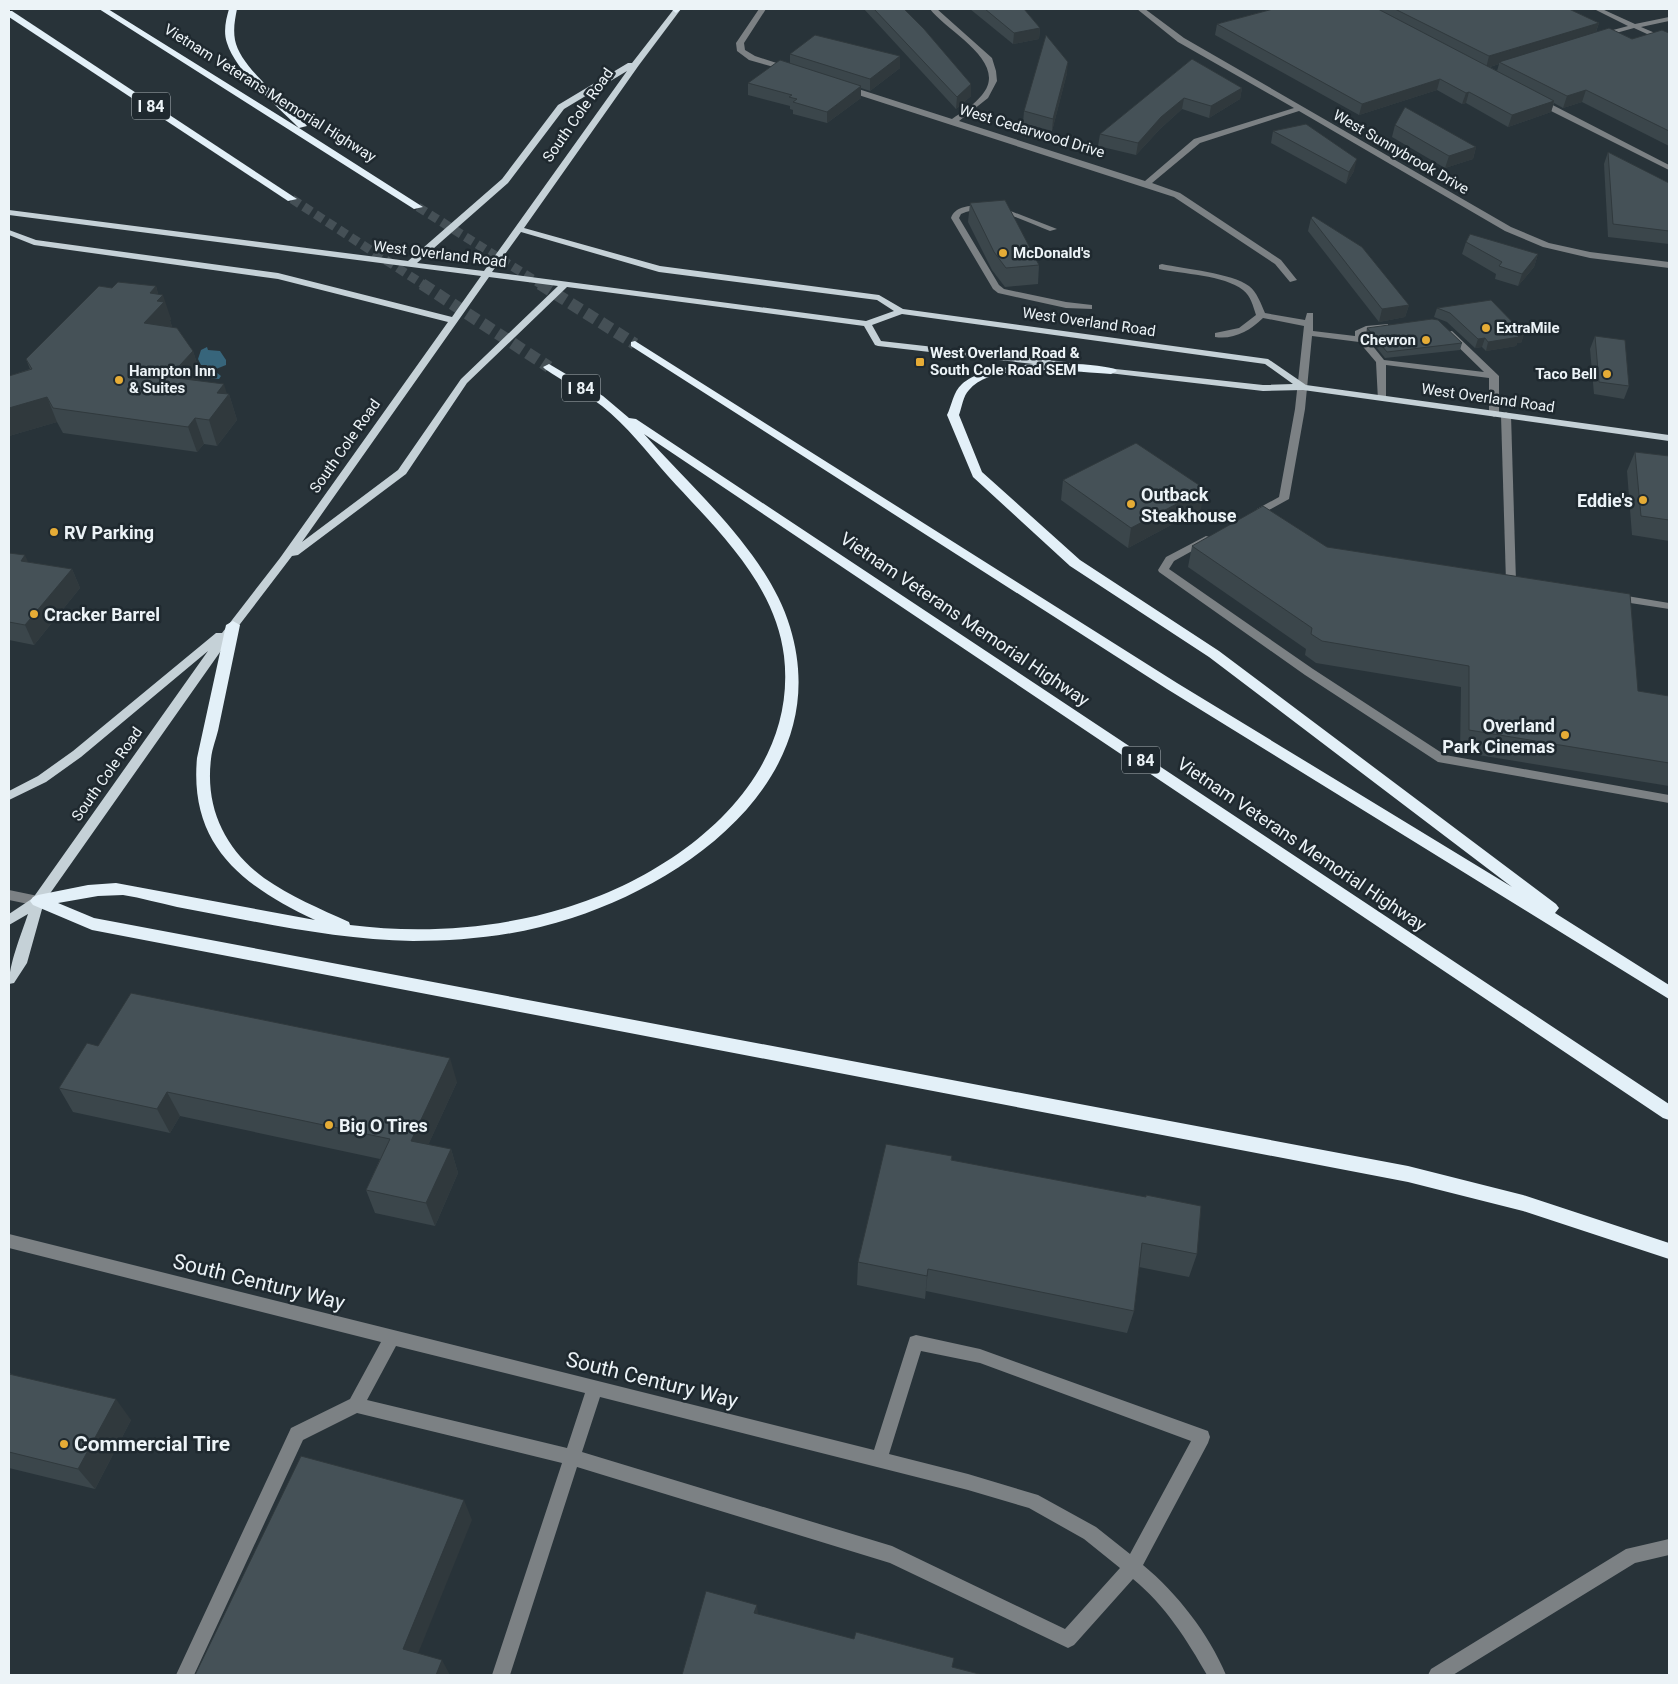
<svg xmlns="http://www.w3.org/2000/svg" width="1678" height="1684" font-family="Roboto,sans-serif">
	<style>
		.water { fill: #37657b }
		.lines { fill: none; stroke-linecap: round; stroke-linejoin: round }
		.highway-tunnel-far1 { stroke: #455056; stroke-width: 9; stroke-dasharray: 9 5; stroke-linecap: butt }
		.highway-tunnel { stroke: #455056; stroke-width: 12; stroke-dasharray: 12 6; stroke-linecap: butt }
		.minor { fill: #7c8184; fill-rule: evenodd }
		.major { fill: #c5d1d7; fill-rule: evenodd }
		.highway { fill: #e3f0f8; fill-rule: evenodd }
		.wall { fill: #3b464b; fill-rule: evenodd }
		.shaded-wall { fill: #30393d }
		.building { fill: #455157; stroke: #30393d }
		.poi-dot { fill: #e6ac36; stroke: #1f292f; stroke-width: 2 }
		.labels { text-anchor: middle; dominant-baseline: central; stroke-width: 5; stroke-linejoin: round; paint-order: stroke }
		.far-street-label { font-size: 15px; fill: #ecf3f7; stroke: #1f292f }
		.far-poi-label { font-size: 15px; font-weight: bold; fill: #ecf3f7; stroke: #1f292f; text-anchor: start }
		.shield { fill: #1f292f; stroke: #aeb6bb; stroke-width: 1 }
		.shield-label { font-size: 16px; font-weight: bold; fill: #ecf3f7 }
		.poi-label { font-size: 18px; font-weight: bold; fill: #ecf3f7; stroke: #1f292f; text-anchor: start }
		.street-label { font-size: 18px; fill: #ecf3f7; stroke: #1f292f }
		.near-street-label { font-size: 21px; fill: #ecf3f7; stroke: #1f292f }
		.near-poi-label { font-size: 21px; font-weight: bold; fill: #ecf3f7; stroke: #1f292f; text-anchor: start }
	</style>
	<rect width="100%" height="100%" fill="#283339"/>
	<polygon class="water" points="207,347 208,350 220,351 226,360 226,365 216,369 216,372 221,376 219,379 210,378 206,371 207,365 201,365 198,359 201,350"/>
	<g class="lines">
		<g class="highway-tunnel-far1">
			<polyline points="292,199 424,285"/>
			<polyline points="418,207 542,285"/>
		</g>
		<g class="highway-tunnel">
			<polyline points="422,284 549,367"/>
			<polyline points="540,284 635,344"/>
		</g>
		<g class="minor">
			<polygon points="759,9 766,9 744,43 745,50 755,56 792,68 792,72 749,60 737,51 736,43"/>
			<path d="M930,9H937L992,58L996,71L997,81L988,98L959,121L1145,181L1194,139L1294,108L1178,42L1137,9H1145L1184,38L1511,227L1549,243L1590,252L1669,262V268L1590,258L1543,247L1505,231L1299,111L1200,143L1152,183L1180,193L1281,260L1297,280L1290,282L1275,264L1174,197L843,90V86H849L952,119C962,112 974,105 982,95C1010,62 946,31 930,9Z"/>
			<polygon points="1594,9 1602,9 1635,24 1669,17 1669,21 1641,27 1669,39 1669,44 1634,28 1598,38 1598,34 1628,26"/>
			<polygon points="1535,99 1541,99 1669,165 1669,170 1535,103"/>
			<path d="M978,205L1008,210L1057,229L1050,231C1023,221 989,201 961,214L959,218L999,285L1004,289L1066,302L1092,305V309L1066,308L998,293L993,289L951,218C955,207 967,206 978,205Z"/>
			<path d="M1162,264C1184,269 1232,273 1249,286C1257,292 1261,304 1265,313L1305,320L1307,313H1313V331L1355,336V331L1366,326L1388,324V328L1363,334L1384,360L1484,372L1444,333L1452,331L1499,376V414L1494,417L1489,414V378L1386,365V398L1384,400H1378L1376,362L1359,342L1312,336L1305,409L1289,499L1269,510L1277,517L1276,519H1268L1257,509L1279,497L1295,409L1304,326L1263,318C1250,331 1233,340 1215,337V333L1239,328L1256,315C1253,306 1251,296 1243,290C1224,275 1182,274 1159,269V265Z"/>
			<polygon points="1506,412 1511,415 1516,582 1511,585 1506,582 1501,415"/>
			<polygon points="1206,536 1210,537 1210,541 1174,561 1169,569 1313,669 1445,755 1669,795 1669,803 1438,762 1305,675 1159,572 1158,570 1166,557"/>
			<polygon points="1615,594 1669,603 1669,609 1611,600 1610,598 1611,596"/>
			<polygon points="9,890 38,896 43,898 44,901 43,904 38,906 9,900"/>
			<path d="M9,1234L874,1450L910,1337L916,1335L980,1349L1208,1431L1210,1437L1208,1443L1143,1565C1177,1593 1209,1634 1226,1675H1207C1187,1640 1165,1605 1133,1579L1074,1645L1068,1648L890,1563L577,1467L510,1675H492L562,1463L357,1413L303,1440L194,1675H176L291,1428L350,1399L381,1342L9,1248ZM396,1346L585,1393L567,1448L367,1400ZM921,1351L980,1363L1191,1441L1130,1554L1096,1527L1038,1495L968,1474L889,1454ZM600,1397L968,1490L1029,1508L1084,1539L1120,1568L1065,1629L892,1546L582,1452Z"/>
			<polygon points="1669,1539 1669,1555 1635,1563 1453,1675 1428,1675 1431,1669 1626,1549"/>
		</g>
		<path class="major" d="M674,9H681L639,65L524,228L660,266L879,295L903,309L1268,359L1306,385L1669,435V441L1303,390L1263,391L1100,372L1097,371V367L1263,385L1293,384L1265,364L902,314L872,325L881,341L1067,362L1072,365L1067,368L878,346L875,345L864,326L567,287L467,383L406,474L298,555L292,556L237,628L44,902L27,963L14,983L9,984C9,964 21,935 28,914L9,925V914L33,898L208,651L81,757L46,782L9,800V791L38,776L73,751L216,633H222L280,558L448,322L278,279L34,245L9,235V230L36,240L278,273L452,317L481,276L9,215V210L408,261L502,179L558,105L628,63H632ZM627,71L484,271L417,263L508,183L564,109ZM521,232L659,272L877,300L894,311L866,321L492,272ZM489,277L558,286L461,379L398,470L302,542Z"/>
		<g class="highway">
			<path d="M99,9H108L299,128C277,106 236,72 227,43C223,32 226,19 229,9H237C235,19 233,29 235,40C240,68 288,103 307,126L299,128L423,207L414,209Z"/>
			<polygon points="671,9 679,9 680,10 676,13"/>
			<polygon points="9,11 12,11 297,199 288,201 9,17"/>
			<path d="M635,341L1177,683L1512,887L1209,657L1070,566L973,477L947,415C952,405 953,392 962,384C987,360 1082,360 1115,369L1117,371L1111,374C1077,372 992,361 969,390C963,396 962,407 959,415L982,472L1080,560L1219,651L1556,904L1559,908L1555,913L1669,985V999L1167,689L631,346V342Z"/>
			<path d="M549,364L603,396L629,418L636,419L1669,1104V1120L1663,1118L644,434C694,490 768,554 790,627C835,774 694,878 572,918C521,935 466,941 413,941C334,940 255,921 177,907C159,903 142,898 123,895L98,896L58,903L94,918L1408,1166L1523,1195L1669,1243V1259L1523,1211L1408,1182L92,930L33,905L30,901L33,897L38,895L88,885L116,883L315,920C243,886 189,846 197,758L226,625L233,621L240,625C233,659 226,692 219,726C217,737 212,748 211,759C205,808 225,849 264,878C290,896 320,909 349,922L350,925C421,934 497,929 565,908C675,875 799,784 784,656C775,582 715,528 668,476C647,452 627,426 602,406C584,392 564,382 545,369L543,367Z"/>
		</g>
	</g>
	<g class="wall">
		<polygon points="864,9 904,9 971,84 971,96 956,109"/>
		<polygon points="970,9 1024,9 1040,28 1039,39 1013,44"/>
		<path d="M1273,9H1569L1599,23L1596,32L1632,39L1669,33V146L1582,102L1563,108L1554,103L1551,112L1508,127L1466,103L1462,104L1437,90L1359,115L1215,35L1217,24ZM1499,64L1497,71L1490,67Z"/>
		<polygon points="790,54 900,68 870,91 861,88 861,98 827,123 793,114 793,110 790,109 790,106 748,95 748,83 790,63"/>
		<polygon points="1192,59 1242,88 1240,99 1209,118 1182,109 1160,129 1136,155 1098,146 1100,134"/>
		<polygon points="1067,73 1052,131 1023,123 1024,111"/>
		<polygon points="1395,125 1476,147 1473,159 1445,168 1392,137"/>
		<polygon points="1273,131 1354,171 1346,184 1271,143"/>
		<polygon points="1608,152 1669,183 1669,244 1608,237 1604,164"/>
		<polygon points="970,203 1039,265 1038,284 1005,287 992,270 968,222"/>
		<polygon points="1311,218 1409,305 1405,317 1379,322 1308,231"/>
		<polygon points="1466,242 1538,254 1534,267 1518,286 1495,279 1496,274 1462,254"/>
		<polygon points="156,286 158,294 171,319 170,320 172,327 193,351 201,376 197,381 227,394 229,394 237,420 217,446 204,444 197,452 63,433 57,422 9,436 9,376 30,369 26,359 112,288"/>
		<polygon points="1437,308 1524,334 1521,343 1517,343 1516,346 1486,351 1482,347 1475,348 1447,322 1434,317"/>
		<polygon points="1367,328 1462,343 1460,350 1385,358 1366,334"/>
		<polygon points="1595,336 1629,386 1624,399 1594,394 1590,349"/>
		<polygon points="1635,452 1669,456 1669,541 1632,535 1627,471"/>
		<polygon points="1063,480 1201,509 1128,548 1061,500"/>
		<polygon points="1192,546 1327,547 1638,691 1669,696 1669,786 1460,752 1461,687 1316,663 1305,655 1306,649 1188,567"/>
		<polygon points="9,553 28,562 72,569 80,588 34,645 9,640"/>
		<polygon points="98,1046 457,1082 428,1145 451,1149 458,1173 435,1226 375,1213 366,1190 380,1159 180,1116 170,1133 73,1112 59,1088"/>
		<polygon points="952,1156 952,1160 1197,1254 1189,1277 1139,1267 1134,1311 1127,1333 926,1291 925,1299 857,1285 858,1262"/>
		<polygon points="9,1372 11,1374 131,1420 95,1489 9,1468"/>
	</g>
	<g class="shaded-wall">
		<polygon points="1599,23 1595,34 1499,62 1499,64 1486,68 1489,56"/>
		<polygon points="1040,28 1039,39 1013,44 1014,33"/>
		<polygon points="900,56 900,68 870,91 870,79"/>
		<polygon points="1068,62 1067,73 1052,131 1053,119"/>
		<polygon points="1440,79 1437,90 1359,115 1362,104"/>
		<polygon points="971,84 971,96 956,109 957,97"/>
		<polygon points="861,86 861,98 827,123 827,112"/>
		<polygon points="1242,88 1240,99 1209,118 1211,106"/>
		<polygon points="1586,90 1582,102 1563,108 1567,96"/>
		<polygon points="1469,92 1466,103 1462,104 1466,93"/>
		<polygon points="1184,98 1182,109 1160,129 1136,155 1138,143 1161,117"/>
		<polygon points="1554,101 1551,112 1508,127 1512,115"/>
		<polygon points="1476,147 1473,159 1445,168 1449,156"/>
		<polygon points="1357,159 1354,171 1346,184 1349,172"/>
		<polygon points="1538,254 1534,267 1518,286 1522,274"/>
		<polygon points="156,286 159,298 163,295 171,319 170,320 172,327 144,323 150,293"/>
		<polygon points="1409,305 1405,317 1379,322 1382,309"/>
		<polygon points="1524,334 1521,343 1517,343 1516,346 1486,351 1488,342"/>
		<polygon points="1485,338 1482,347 1475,348 1478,339"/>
		<polygon points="193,351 201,376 178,402 169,377"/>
		<polygon points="224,384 228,397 229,394 237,420 217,446 209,420 217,393"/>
		<polygon points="47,397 57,422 9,436 9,408"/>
		<polygon points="195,418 204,444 197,452 188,427"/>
		<polygon points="1205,489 1201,509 1128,548 1131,528"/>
		<polygon points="25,555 34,575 21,561"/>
		<polygon points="72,569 80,588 34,645 25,625"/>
		<polygon points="450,1058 457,1082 419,1165 411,1141"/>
		<polygon points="167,1092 180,1116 170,1133 157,1109"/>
		<polygon points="451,1149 458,1173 435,1226 426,1203"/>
		<polygon points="928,1269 926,1291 925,1299 927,1276"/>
		<polygon points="116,1399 131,1420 95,1489 78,1469"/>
		<polygon points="464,1500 472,1520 413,1666 403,1649"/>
		<polygon points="757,1605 759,1623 754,1613"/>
		<polygon points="442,1660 450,1675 436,1675"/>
	</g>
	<g class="building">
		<polygon points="874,9 904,9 924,29 971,84 957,97"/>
		<polygon points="985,9 1024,9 1040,28 1014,33"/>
		<polygon points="1273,9 1378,9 1554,101 1512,115 1469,92 1466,93 1440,79 1362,104 1217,24"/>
		<polygon points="1395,9 1569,9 1599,23 1489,56"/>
		<polygon points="1609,28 1632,39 1662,30 1669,33 1669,131 1586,90 1567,96 1499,62"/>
		<polygon points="815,35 900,56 870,79 790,54"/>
		<polygon points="1046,35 1068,62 1053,119 1024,111"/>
		<polygon points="1192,59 1242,88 1211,106 1184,98 1161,117 1138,143 1100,134"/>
		<polygon points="780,60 861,86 827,112 793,102 797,99 789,97 792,95 748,83"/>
		<polygon points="1405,107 1476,147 1449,156 1395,125"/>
		<polygon points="1306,124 1357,159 1349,172 1273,131"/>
		<polygon points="1608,152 1669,183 1669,231 1613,224"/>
		<polygon points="1005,200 1039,265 1006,268 994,252 970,203"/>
		<polygon points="1313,216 1362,247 1409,305 1382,309 1311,218"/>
		<polygon points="1470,234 1538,254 1522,274 1499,266 1502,262 1466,242"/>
		<polygon points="118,282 156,286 150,293 163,295 157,301 164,302 144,323 177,328 193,351 169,377 224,384 217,393 229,394 209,420 195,418 188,427 53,408 47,397 9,408 9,376 32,369 26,359 99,286 112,288"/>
		<polygon points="1491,300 1524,334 1517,335 1519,337 1488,342 1485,338 1478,339 1450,313 1437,308"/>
		<polygon points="1432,319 1438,320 1462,343 1387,352 1367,328"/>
		<polygon points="1595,336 1625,340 1629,386 1599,382"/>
		<polygon points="1136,443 1205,489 1131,528 1063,480"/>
		<polygon points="1635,452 1669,456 1669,520 1641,516"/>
		<polygon points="1263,506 1327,547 1630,594 1638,691 1669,696 1669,763 1469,730 1469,666 1322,641 1311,634 1312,628 1192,546"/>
		<polygon points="9,553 25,555 21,561 72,569 25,625 9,622"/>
		<polygon points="131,993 450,1058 411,1141 451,1149 426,1203 366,1190 390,1139 167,1092 157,1109 59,1088 87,1043 98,1046"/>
		<polygon points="886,1144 952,1156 951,1160 1146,1197 1146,1195 1201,1206 1197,1254 1142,1243 1134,1311 928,1269 927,1276 858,1262"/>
		<polygon points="9,1374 116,1399 78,1469 9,1452"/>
		<polygon points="301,1456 464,1500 403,1649 442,1660 436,1675 195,1675"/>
		<polygon points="706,1591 757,1605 754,1613 854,1639 856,1632 954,1658 952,1667 983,1675 682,1675"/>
	</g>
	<g class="poi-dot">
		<circle cx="1003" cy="253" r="5"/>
		<circle cx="1486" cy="328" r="5"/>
		<circle cx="1426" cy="340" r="5"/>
		<rect x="915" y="357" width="10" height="10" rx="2.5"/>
		<circle cx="1607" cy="374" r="5"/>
		<circle cx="119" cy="380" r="5"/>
		<circle cx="1643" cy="500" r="5"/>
		<circle cx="1131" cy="504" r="5"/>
		<circle cx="54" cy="532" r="5"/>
		<circle cx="34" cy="614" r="5"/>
		<circle cx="1565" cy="735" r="5"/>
		<circle cx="329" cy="1125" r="5"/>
		<circle cx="64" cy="1444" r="5"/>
	</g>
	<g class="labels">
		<g class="far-street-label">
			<text transform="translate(270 93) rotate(32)">Vietnam Veterans Memorial Highway</text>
			<text transform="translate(578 115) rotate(-55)">South Cole Road</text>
			<text transform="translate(1032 131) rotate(17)">West Cedarwood Drive</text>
			<text transform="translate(1401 152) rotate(30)">West Sunnybrook Drive</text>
			<text transform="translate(440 254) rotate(7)">West Overland Road</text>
			<text transform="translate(1089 322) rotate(8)">West Overland Road</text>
			<text transform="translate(1488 398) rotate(8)">West Overland Road</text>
			<text transform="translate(345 446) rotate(-55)">South Cole Road</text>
			<text transform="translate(107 774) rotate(-55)">South Cole Road</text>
		</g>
		<g class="far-poi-label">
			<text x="1013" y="253">McDonald's</text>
			<text x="1496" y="328">ExtraMile</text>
			<text x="1416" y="340" text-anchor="end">Chevron</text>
			<text x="930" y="353">West Overland Road &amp;<tspan x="930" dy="17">South Cole Road SEM</tspan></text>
			<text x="129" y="371">Hampton Inn<tspan x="129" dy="17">&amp; Suites</tspan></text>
			<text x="1597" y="374" text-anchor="end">Taco Bell</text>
		</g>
		<g class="shield">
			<rect x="132" y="92.5" width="38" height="27" rx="4"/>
			<rect x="562" y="374.5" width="38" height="27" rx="4"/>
			<rect x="1122" y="746.5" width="38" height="27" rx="4"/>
		</g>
		<g class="shield-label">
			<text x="151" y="106">I 84</text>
			<text x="581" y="388">I 84</text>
			<text x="1141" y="760">I 84</text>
		</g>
		<g class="poi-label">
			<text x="1141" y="494">Outback<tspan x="1141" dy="21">Steakhouse</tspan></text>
			<text x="1633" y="500" text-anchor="end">Eddie's</text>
			<text x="64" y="532">RV Parking</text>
			<text x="44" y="614">Cracker Barrel</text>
			<text x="1555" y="725" text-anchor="end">Overland<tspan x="1555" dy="21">Park Cinemas</tspan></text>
			<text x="339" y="1125">Big O Tires</text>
		</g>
		<g class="street-label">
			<text transform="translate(965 619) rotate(34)">Vietnam Veterans Memorial Highway</text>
			<text transform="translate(1302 844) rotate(34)">Vietnam Veterans Memorial Highway</text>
		</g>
		<g class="near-street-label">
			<text transform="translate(259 1282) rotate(14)">South Century Way</text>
			<text transform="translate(652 1380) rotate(14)">South Century Way</text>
		</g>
		<g class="near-poi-label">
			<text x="74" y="1444">Commercial Tire</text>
		</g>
	</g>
	<rect width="1678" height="1684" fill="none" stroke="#ecf3f7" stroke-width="20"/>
</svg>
